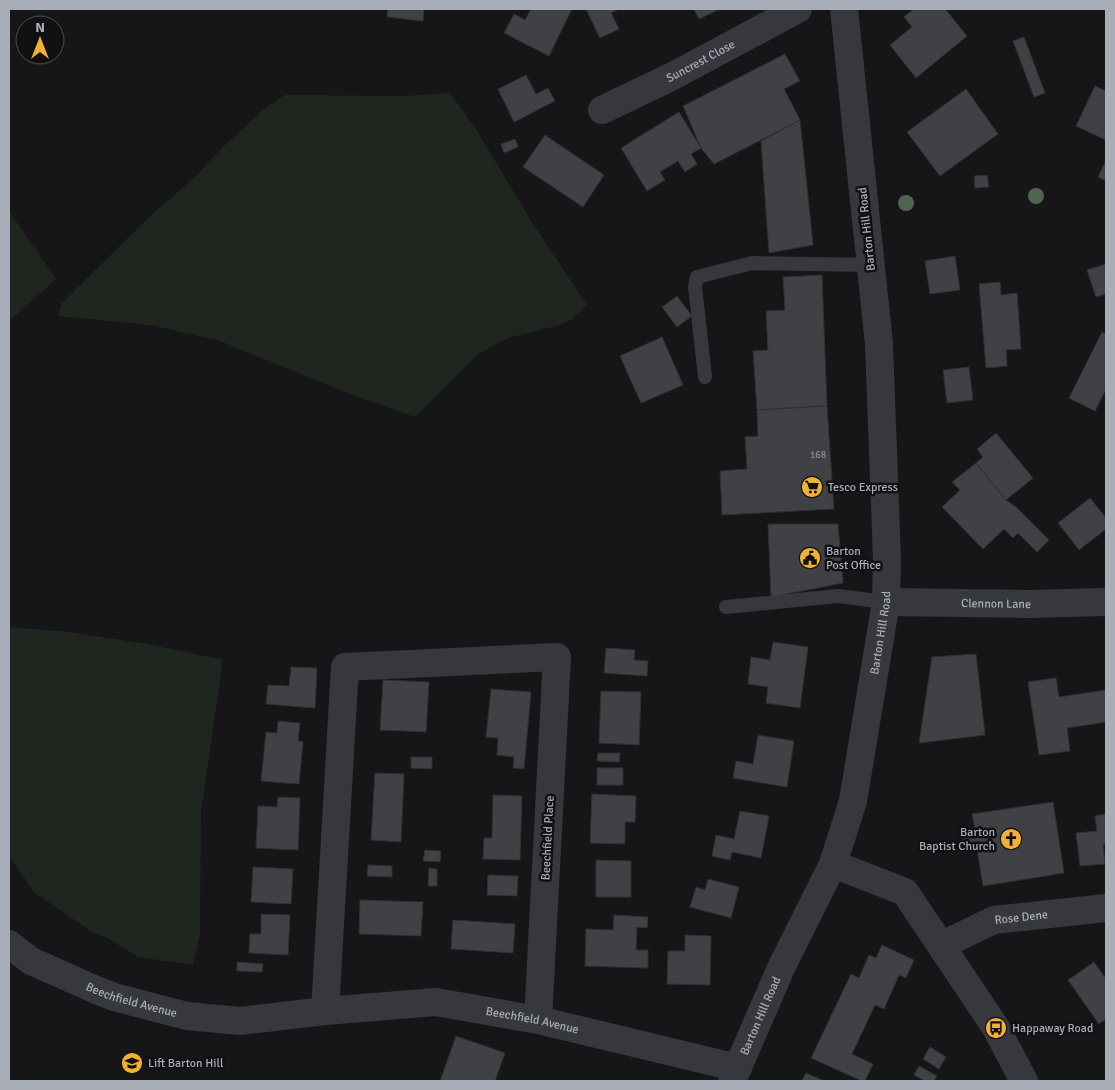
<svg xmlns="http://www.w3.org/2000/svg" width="1115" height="1090" font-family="Signika,sans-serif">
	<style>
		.green { fill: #1e261f }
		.building { fill: #404145; stroke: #303034 }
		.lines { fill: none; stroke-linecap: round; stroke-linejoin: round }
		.service { stroke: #37383d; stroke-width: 14 }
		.minor { stroke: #37383d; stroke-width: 28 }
		.tertiary { stroke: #37383d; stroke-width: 28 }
		.tree { fill: #506452 }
		.labels { text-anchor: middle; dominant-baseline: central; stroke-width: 5; stroke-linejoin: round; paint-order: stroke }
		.number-label { font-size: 10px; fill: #8e929b }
		.street-label { font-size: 12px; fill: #a8adb8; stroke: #111113 }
		.poi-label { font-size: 12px; fill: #a8adb8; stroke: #111113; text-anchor: start }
	</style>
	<rect width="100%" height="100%" fill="#161618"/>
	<g class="green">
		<polygon points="450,93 476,129 530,219 587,305 571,320 560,325 508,338 478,354 415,417 350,394 220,341 151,325 58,316 62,303 147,219 195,177 223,147 262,111 284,95 404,96"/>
		<polygon points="9,211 56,279 9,321"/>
		<polygon points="9,627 69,632 153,645 223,660 201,812 200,935 193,965 138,957 106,937 92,932 35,893 9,856"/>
	</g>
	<g class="building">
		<polygon points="388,9 424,9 423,21 387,17"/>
		<polygon points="531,9 572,9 549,56 504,33 514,14 525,20"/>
		<polygon points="586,9 620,9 611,13 619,29 600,38"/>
		<polygon points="694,9 717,9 718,10 699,19"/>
		<polygon points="914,9 945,9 967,36 916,78 890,45 912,27 904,17"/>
		<polygon points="1024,37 1045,93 1034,97 1013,41"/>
		<polygon points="785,54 800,81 784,89 800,120 714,164 701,148 683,106"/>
		<polygon points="526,75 536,94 548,88 555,101 514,122 498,89"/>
		<polygon points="1095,86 1106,91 1106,140 1076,126"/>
		<polygon points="966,89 998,134 940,176 907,132"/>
		<polygon points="679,112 701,148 691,154 697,164 685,172 678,161 660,172 665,180 647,191 621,148"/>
		<polygon points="800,120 813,245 769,253 761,141"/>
		<polygon points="545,135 604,175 583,207 523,167"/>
		<polygon points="515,139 518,147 504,153 501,144"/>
		<polygon points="1106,160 1106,181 1098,177"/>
		<polygon points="987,175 989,187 975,188 974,176"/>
		<polygon points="955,256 960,290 930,294 925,261"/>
		<polygon points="1106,264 1106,294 1096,297 1087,270"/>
		<polygon points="822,275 827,406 757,410 753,351 768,350 766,311 785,310 783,277"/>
		<polygon points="1000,282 1001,295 1017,293 1021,349 1006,350 1007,366 986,368 979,284"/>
		<polygon points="677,296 692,316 677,327 662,307"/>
		<polygon points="1102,332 1106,334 1106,389 1095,411 1069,398"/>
		<polygon points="662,337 683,385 641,403 620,356"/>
		<polygon points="969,367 973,400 947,403 943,370"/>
		<polygon points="827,406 834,509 722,515 720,471 747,469 745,437 758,436 757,410"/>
		<polygon points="996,433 1033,478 1006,500 976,463 983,457 977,449"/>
		<polygon points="976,463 1006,500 1016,507 1049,540 1037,552 1018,533 1013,538 1004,529 983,549 942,507 960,490 952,482"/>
		<polygon points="1090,498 1106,518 1106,529 1079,550 1058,523"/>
		<polygon points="768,524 838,524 843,583 771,597"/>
		<polygon points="773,642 808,647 800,708 766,703 768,687 748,684 751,657 770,660"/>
		<polygon points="606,648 635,650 634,660 648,661 647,676 604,673"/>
		<polygon points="976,654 985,735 919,743 932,657"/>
		<polygon points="291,667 317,668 315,708 266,704 268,685 289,686"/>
		<polygon points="1056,678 1059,697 1106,690 1106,722 1067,728 1070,751 1039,755 1028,682"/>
		<polygon points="383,680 429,682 426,732 380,730"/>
		<polygon points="491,689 531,692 524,769 513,768 514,757 497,755 498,738 486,737"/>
		<polygon points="601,691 641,692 639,745 599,743"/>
		<polygon points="278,721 300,723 298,741 303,742 299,784 261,781 266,732 277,733"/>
		<polygon points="758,735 794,741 787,787 733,778 736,761 753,764"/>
		<polygon points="598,753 620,753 619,762 597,761"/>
		<polygon points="411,757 432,757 432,769 411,768"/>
		<rect x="597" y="768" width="26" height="17"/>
		<polygon points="375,773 404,774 401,842 371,840"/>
		<polygon points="592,794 636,796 635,822 625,822 625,844 590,843"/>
		<polygon points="493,795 522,796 520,860 483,859 484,838 492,838"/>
		<polygon points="278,797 300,798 298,850 256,848 258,806 277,807"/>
		<polygon points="1053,802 1064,873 983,886 977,849 965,851 962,830 975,828 972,814"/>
		<polygon points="740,811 769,816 761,858 732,852 730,860 712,856 716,835 734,839"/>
		<polygon points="1106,814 1106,844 1103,844 1105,864 1080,866 1076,833 1097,831 1095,816"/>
		<polygon points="425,850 441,851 440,862 423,861"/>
		<polygon points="596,860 631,861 631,897 596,897"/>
		<polygon points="368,865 392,866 392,877 367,876"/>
		<polygon points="253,867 293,869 291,904 251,902"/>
		<polygon points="429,868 437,869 437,886 428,886"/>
		<polygon points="488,875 518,876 517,896 487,895"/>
		<polygon points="708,879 739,887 731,918 690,907 696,887 705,890"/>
		<polygon points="360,900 423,902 421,936 359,934"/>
		<polygon points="261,914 290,915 288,955 249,953 250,934 261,934"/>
		<polygon points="614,915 648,917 647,928 637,927 636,950 648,950 648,968 585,966 586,929 613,930"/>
		<polygon points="453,920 515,924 513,953 451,949"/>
		<polygon points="685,935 711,936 710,985 667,984 668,951 685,951"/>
		<polygon points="882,945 914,960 906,978 899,975 884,1009 875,1005 852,1054 873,1064 865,1081 862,1081 811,1058 851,974 859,978 869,955 876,958"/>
		<polygon points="237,962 263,964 262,972 237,971"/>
		<polygon points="1094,962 1106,979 1106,1019 1099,1024 1068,980"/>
		<polygon points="456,1036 505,1053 495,1081 440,1081"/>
		<polygon points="930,1047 946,1057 939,1069 923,1059"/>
		<polygon points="919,1066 937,1076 934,1081 925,1081 914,1075"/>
		<polygon points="806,1073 824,1081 802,1081"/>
	</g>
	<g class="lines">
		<g class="service">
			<polyline points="705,377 695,286 697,277 752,263 871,265"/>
			<polyline points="726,607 838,596 886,602"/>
		</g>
		<g class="minor">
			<path id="s1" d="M602,110L671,77L798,9"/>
			<path id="s2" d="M886,602L1028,604L1106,602"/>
			<polyline points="833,864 905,892 996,1028 1024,1081"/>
			<path id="s3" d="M942,945L994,920L1106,908"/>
			<polyline points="325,1011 345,667 557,657 538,1020"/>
		</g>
		<g class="tertiary">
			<path id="s4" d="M9,944L31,961L94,989L114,997L187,1016L240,1021L325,1011L436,1002L538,1020L738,1068"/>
			<path id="s5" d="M732,1081L781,968L833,864L853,801L886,602L887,559L879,344L844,9"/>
		</g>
	</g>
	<g class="tree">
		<circle cx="1036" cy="196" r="8"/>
		<circle cx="906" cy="203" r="8"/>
	</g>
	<defs>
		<g id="supermarket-disc" transform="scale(1.125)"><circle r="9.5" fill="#f2b134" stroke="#111113"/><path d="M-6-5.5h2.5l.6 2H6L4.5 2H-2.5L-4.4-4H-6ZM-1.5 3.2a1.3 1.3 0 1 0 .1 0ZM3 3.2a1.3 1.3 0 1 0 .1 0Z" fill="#111"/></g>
		<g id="civic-disc" transform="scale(1.125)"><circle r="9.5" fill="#f2b134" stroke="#111113"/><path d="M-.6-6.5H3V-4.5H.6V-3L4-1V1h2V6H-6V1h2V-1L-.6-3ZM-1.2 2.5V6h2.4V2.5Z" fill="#111"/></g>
		<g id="church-disc" transform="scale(1.125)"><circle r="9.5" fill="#f2b134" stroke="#111113"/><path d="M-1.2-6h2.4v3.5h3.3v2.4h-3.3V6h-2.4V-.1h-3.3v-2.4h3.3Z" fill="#111"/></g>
		<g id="bus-disc" transform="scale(1.125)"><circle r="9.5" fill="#f2b134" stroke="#111113"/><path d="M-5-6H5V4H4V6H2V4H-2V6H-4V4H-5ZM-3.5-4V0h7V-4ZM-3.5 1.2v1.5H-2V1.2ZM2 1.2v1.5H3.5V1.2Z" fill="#111"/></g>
		<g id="school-disc" transform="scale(1.125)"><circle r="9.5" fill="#f2b134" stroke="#111113"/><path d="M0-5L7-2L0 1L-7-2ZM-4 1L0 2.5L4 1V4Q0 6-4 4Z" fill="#111"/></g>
	</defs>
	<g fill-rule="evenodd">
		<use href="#supermarket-disc" x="812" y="487"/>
		<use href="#civic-disc" x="810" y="558"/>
		<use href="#church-disc" x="1011" y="839"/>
		<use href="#bus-disc" x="996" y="1028"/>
		<use href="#school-disc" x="132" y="1063"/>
	</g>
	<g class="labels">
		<g class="number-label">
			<text x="818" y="455">168</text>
		</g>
		<g class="street-label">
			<text stroke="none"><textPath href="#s1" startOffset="110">Suncrest Close</textPath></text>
			<text transform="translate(867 229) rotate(-96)">Barton Hill Road</text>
			<text stroke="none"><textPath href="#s2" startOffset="110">Clennon Lane</textPath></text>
			<text stroke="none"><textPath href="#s5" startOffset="476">Barton Hill Road</textPath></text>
			<text transform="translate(548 838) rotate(-87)">Beechfield Place</text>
			<text stroke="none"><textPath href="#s3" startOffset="85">Rose Dene</textPath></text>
			<text stroke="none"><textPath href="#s4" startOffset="136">Beechfield Avenue</textPath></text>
			<text stroke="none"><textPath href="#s5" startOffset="71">Barton Hill Road</textPath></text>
			<text stroke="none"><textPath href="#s4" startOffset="542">Beechfield Avenue</textPath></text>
		</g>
		<g class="poi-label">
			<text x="828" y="487">Tesco Express</text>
			<text x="826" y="551">Barton<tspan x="826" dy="14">Post Office</tspan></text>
			<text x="995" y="832" text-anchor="end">Barton<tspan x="995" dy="14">Baptist Church</tspan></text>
			<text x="1012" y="1028">Happaway Road</text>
			<text x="148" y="1063">Lift Barton Hill</text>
		</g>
	</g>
	<rect width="1115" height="1090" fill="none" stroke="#a8adb8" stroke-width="20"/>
	<g transform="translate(40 40)"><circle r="24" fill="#111113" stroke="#4d4f55"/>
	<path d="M0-4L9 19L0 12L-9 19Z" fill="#f2b134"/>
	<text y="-8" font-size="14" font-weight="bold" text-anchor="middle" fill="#a8adb8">N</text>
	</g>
</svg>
